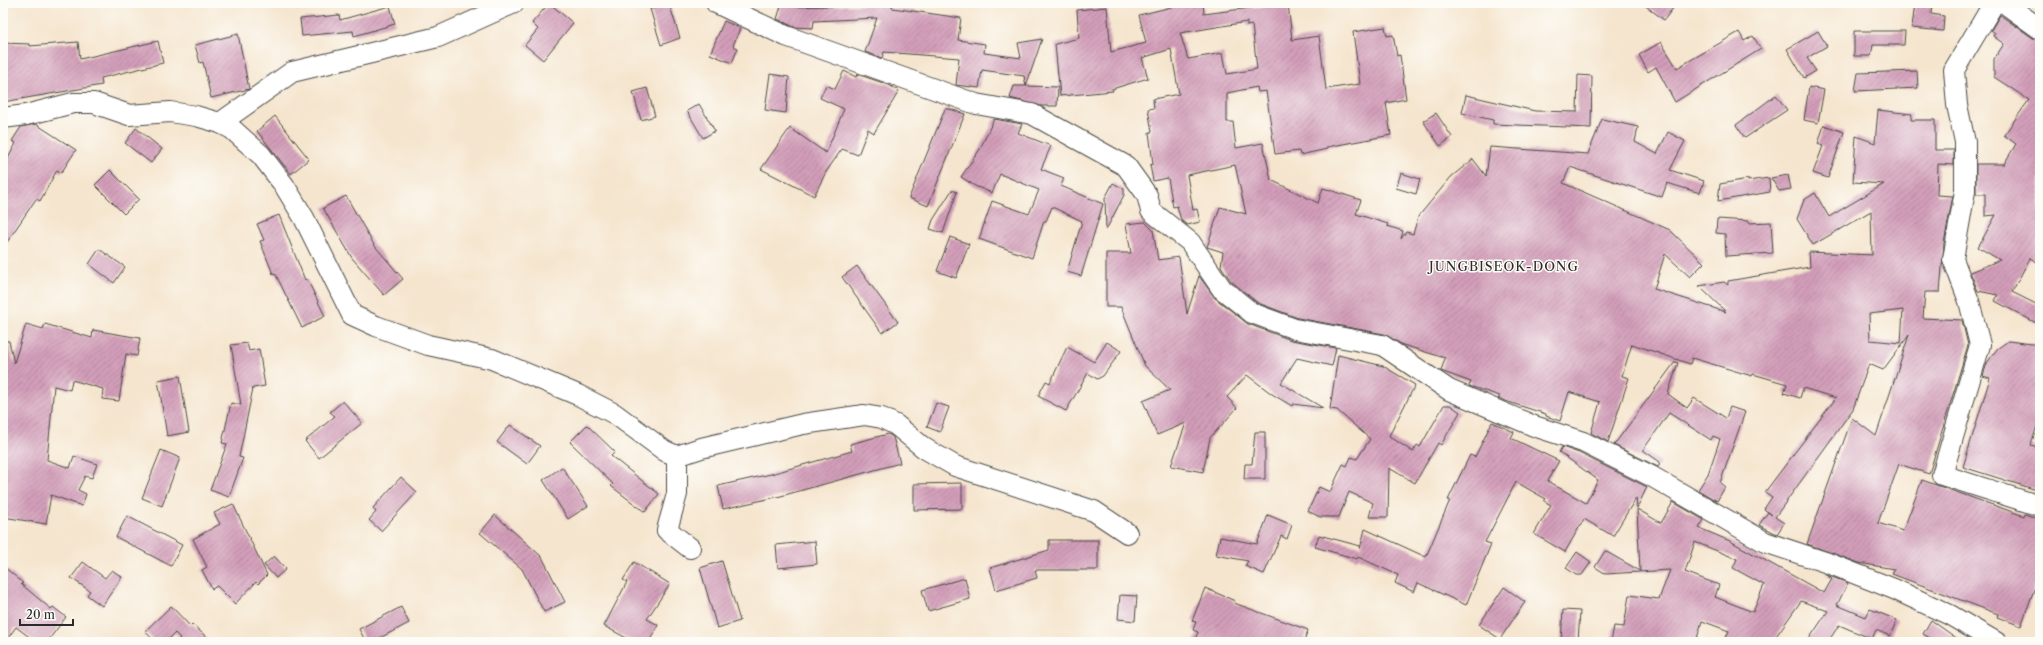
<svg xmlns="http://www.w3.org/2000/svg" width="2043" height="645" font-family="'Libre Caslon Text',serif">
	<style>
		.building { fill: url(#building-hatch); fill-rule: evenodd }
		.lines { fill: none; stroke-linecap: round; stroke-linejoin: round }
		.minor-casing { stroke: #494743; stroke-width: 22 }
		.minor { stroke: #fff; stroke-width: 20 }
		.labels { text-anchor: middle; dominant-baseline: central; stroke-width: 3; stroke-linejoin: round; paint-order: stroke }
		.quarter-label { font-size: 13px; letter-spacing: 1px; fill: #2b2b2b; stroke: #fdfcf7 }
	</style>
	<defs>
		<pattern id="building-hatch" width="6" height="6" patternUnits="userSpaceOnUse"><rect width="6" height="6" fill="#d39eb9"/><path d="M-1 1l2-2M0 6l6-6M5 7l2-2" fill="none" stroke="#ab8197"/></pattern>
	</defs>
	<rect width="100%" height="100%" fill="#fdfcf7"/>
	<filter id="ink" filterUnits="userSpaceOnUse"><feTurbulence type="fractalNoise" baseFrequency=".025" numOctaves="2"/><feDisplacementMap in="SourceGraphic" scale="8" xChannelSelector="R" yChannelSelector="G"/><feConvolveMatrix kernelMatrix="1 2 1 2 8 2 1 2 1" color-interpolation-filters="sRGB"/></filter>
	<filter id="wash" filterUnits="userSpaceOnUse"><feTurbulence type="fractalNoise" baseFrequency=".012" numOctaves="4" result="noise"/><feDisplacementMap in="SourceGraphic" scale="16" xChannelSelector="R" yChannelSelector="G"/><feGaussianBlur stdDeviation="0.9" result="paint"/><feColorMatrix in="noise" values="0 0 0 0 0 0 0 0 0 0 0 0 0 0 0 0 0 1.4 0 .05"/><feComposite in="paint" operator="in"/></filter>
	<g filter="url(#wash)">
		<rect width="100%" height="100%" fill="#f5e5ce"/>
		<g id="blocks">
			<g class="building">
				<polygon points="549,3 573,23 543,60 525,45 538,29 532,23"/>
				<polygon points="669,3 680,38 661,45 650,9"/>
				<polygon points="782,3 797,3 795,7 892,4 892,8 961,18 958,40 985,44 984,53 1021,58 1018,43 1042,39 1026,86 1058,87 1057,106 1041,106 1010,98 1014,86 1026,86 1024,76 982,70 979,88 956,85 959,58 884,52 882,58 865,52 877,18 814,21 813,28 794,27 777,19"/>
				<path d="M1188,3H1203L1204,14L1288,3L1292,40L1319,36L1326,89L1360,84L1353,32L1385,27L1387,36L1393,35L1397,56L1400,55L1406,99L1386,103L1391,135L1327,147V149L1300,155L1299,151L1275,154L1266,91L1258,92L1257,87L1227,93V122H1233L1236,148L1263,143L1271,180L1318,203L1323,188L1361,200L1356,214L1388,224L1387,226L1403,231L1401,239L1406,232L1413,234L1418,217L1451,177L1473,159L1486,176L1490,147L1588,154L1602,119L1638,127L1635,142L1657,154L1668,132L1685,141L1670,170L1704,181L1700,193L1667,183L1662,197L1570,167L1563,183L1670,230L1704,263L1690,277L1665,254L1654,289L1726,312L1699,286L1724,282L1728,285V281L1810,267L1809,252L1872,255L1871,211L1813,245L1797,219L1804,200L1815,193L1829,217L1884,184L1853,182L1856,136L1875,143L1878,110L1912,114L1911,120H1935V150H1954V165L1938,164L1937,195L1953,196L1944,243L1940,292H1925L1923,318L1962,320L1968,345L1929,474L1899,464L1878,523L1903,531L1922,480L2024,516L2025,514L2040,520V573L2021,626L1997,617L1998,614L1892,574L1894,569L1859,563L1807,544L1852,418L1876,436L1909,335L1883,370L1869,364L1853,409L1775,517L1784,523L1777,534L1759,525L1768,512L1772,515L1764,509L1772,497L1765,492L1836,398L1803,388L1800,398L1784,393L1787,384L1753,374L1752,376L1692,358L1690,364L1632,344L1622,376L1629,378L1608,442L1591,433L1600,402L1569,392L1560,421L1546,416V414L1505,401L1498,398L1500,396L1469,386L1471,382L1441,371L1445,358L1403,345L1384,334L1298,318L1258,303L1231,281L1221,266L1223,252L1207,247L1220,207L1246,214L1235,165L1187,175L1193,210L1197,209L1200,222L1187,225L1181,220L1177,206L1173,207L1168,178L1153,181L1150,165L1153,164L1149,132H1152L1148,109L1154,108L1153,99L1179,94L1171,49L1142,58L1148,78L1112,89L1113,91L1060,96L1055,44L1079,38L1077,10L1107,7L1111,52L1146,43L1139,15ZM1247,22V26L1252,25L1257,69L1227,74L1223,53L1188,59L1180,33ZM1903,310L1901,343L1870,340L1869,314Z"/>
				<polygon points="1642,3 1677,3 1664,20"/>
				<polygon points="1915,3 1932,3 1931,14 1944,16 1943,31 1912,28"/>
				<polygon points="390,6 395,24 354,36 353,31 302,36 300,19 339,15 340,20"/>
				<polygon points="2000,15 2033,38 2040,40 2040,264 2030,258 2012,292 2040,306 2040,325 1995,301 1998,295 1978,291 1970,272 2000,260 1978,247 1996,215 1985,216 1985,194 1976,194 1976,164 2004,164 2016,144 2004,135 2029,100 1994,77 1994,59 2004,44 1993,36 1995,33 1991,30"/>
				<polygon points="724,21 740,28 733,46 738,48 732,63 710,54"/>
				<polygon points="1818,31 1827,46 1807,58 1816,71 1804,78 1787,49"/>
				<polygon points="1854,31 1905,31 1904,45 1873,45 1871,56 1854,56"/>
				<polygon points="1739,32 1744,41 1753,36 1761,49 1675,102 1656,67 1648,72 1639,55 1661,42 1677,68"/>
				<polygon points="238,34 249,89 211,98 203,62 200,63 195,45"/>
				<polygon points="158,41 163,63 101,78 102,85 3,102 3,43 30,44 30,46 78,42 80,59"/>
				<polygon points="844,71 856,77 857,74 889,85 899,91 874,133 868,129 858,155 842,149 826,172 814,196 761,169 790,128 826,153 844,109 820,98 826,85 835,89"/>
				<polygon points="1917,71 1918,88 1855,91 1858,73"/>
				<polygon points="770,74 789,77 786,113 765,110"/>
				<polygon points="1578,75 1592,76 1591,128 1493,124 1493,120 1462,113 1466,95 1535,111 1577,112"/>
				<polygon points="1809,87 1824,90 1818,123 1804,120"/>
				<polygon points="647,88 655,116 641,120 633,92"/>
				<polygon points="1776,95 1787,110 1745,138 1736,125"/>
				<polygon points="699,104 715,131 703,138 687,111"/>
				<polygon points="945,109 950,109 965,114 928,206 909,198"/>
				<polygon points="1436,113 1452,137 1440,146 1423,121"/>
				<polygon points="275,116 309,159 291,174 257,131"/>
				<polygon points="994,119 1022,124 1018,133 1051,146 1041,169 1064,178 1061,186 1103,204 1081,276 1067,272 1082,221 1052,207 1046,221 1044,221 1032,258 979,239 992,201 1029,214 1039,190 1000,174 992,193 975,186 961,177 980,149"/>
				<polygon points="36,124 76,150 61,173 57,170 40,201 36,199 3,248 3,168 16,143 12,141 21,127"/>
				<polygon points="1824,125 1844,132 1828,178 1813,173 1823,146 1818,144"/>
				<polygon points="136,128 162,149 151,163 125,143"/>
				<polygon points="110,170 139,199 124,214 95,185"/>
				<polygon points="1401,173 1420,179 1416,194 1396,188"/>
				<polygon points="1788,175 1791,189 1779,191 1771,178"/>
				<polygon points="1769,178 1770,192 1718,201 1720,184 1748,179 1748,181"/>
				<polygon points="1113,183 1124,189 1124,195 1106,230 1105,198"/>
				<polygon points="952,190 957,192 943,233 930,229 933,220"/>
				<polygon points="346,196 374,245 403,279 384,295 352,258 323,208"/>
				<polygon points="279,215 305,280 307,279 325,316 302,328 275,273 273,274 260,241 264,240 257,224"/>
				<polygon points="1717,219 1749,221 1749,223 1771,222 1773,253 1726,256 1725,234 1716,233"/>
				<polygon points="1145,222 1153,230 1158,260 1179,257 1187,314 1199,276 1215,298 1248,324 1291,340 1336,348 1332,366 1297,358 1281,383 1323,408 1293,404 1292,406 1272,394 1247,375 1227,397 1237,408 1210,438 1203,472 1171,466 1186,423 1157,435 1143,401 1170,390 1145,366 1121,307 1106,307 1106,253 1131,253 1126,224"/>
				<polygon points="950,237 969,244 956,278 937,271"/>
				<polygon points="99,249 125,267 114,283 89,264"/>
				<polygon points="857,266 898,322 882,333 842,277"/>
				<polygon points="26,324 43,329 45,324 92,338 93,330 140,338 137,356 126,354 119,401 102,399 103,389 72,380 70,390 54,386 47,460 70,468 74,456 97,464 92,478 85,476 78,490 86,494 82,506 51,495 46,524 3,517 3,341 9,341 14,363"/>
				<polygon points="2008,341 2040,345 2040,416 2031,445 2040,448 2040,491 1963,467 1990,378 1983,376 1987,363 1997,349"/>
				<polygon points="1107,342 1121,351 1103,376 1097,379 1088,373 1066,411 1038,396 1046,381 1050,383 1067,347 1094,362"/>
				<polygon points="247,343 249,351 259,349 265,386 253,388 239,457 243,458 229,497 210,490 227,444 222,443 231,403 241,405 231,345"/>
				<polygon points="1338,355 1383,366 1415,385 1389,436 1413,452 1417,445 1420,447 1444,405 1450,405 1460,412 1441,445 1438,443 1415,483 1389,468 1388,517 1369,517 1373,503 1349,492 1339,517 1320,517 1308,511 1319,487 1330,492 1343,464 1347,466 1351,457 1357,459 1370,439 1337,410 1330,409"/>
				<polygon points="1675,362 1678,363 1668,394 1687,408 1694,398 1726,418 1730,407 1745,412 1720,483 1725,487 1717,501 1698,490 1708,474 1720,439 1713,436 1711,440 1669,413 1643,450 1660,462 1658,467 1614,445"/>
				<polygon points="180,376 189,432 167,436 158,380"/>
				<polygon points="343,401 362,423 319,458 305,441 335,416 330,412"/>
				<polygon points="936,403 949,407 940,432 927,427"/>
				<polygon points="1492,422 1514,432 1511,438 1559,461 1547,481 1586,503 1598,480 1559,452 1562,447 1579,453 1647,487 1637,508 1636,498 1613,536 1584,519 1565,552 1534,534 1551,505 1544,501 1546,499 1516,482 1485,542 1491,544 1466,605 1418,583 1414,592 1395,583 1398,575 1358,557 1357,559 1315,547 1319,535 1360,546 1360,549 1365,529 1426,557 1450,500 1448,500 1470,455 1475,457"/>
				<polygon points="510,425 540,446 527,464 497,442"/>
				<polygon points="587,425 615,452 611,456 659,494 645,512 611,486 613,484 570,442"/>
				<polygon points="1255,432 1265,432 1265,479 1244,479 1245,464 1252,464"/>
				<polygon points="888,434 893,437 900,463 781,496 723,509 718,486 771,474 852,451 850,444"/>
				<polygon points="161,450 180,458 162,506 142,498"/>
				<polygon points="562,467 588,506 568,519 543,480"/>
				<polygon points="401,477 417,492 381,531 369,520 376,512 373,508"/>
				<polygon points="962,483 962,509 914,510 914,484"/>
				<path d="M1673,502L1704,520L1699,528L1730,541L1824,593L1832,579L1824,574L1848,583L1837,605L1866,617L1870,609L1897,620L1890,636L1876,630L1872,639L1839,625L1828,642H1807L1828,611L1801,601L1772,642H1724L1729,631L1702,621L1696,642H1611L1614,626L1624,627L1629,595L1659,599L1670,570L1606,574L1595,567L1605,551L1640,571L1637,509L1661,523ZM1695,542L1737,559L1733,568L1764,585L1753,612L1715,597L1719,585L1685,572Z"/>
				<polygon points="233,504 267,575 258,584 256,582 235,604 217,586 212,589 202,570 207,567 193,539 220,524 214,513"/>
				<polygon points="495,515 542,557 565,602 544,612 522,569 480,533"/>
				<polygon points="1268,515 1292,525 1287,539 1281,536 1264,574 1245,566 1248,561 1216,555 1220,537 1257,544"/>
				<polygon points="127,516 182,545 171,566 116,537"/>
				<polygon points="1049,540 1098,540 1098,570 1035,570 1037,578 996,590 990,568 1049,550"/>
				<polygon points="815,541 817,564 778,568 776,545"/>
				<polygon points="1577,552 1591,562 1582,575 1576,575 1566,568"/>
				<polygon points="274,556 286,569 276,578 264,565"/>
				<polygon points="722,561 740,621 717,628 700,568"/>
				<polygon points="83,562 105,578 112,570 122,577 102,606 87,595 90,591 71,578"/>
				<polygon points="634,562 670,584 647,619 658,625 649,642 634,642 604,626 627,582 623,580"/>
				<polygon points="3,566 23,583 21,584 51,609 53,607 66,617 47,642 36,642 16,627 5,642 3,642"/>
				<polygon points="965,578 970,599 928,611 922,590"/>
				<polygon points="1504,587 1525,602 1500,639 1479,625"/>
				<polygon points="1205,588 1235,601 1234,603 1308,630 1304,642 1194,642 1198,632 1193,630 1196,622 1192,621"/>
				<polygon points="1120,595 1137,596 1135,621 1118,619"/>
				<polygon points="171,606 190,626 192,624 212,642 176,642 180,638 175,633 166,642 155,642 145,631"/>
				<polygon points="401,607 409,623 372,642 366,642 359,629"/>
				<polygon points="1563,610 1580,611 1578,642 1561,641"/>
				<polygon points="1931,620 1962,642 1937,642 1923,634"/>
			</g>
		</g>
	</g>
	<g filter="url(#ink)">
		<use href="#blocks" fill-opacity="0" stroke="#494743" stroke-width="1"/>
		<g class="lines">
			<g class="minor-casing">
				<g id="minor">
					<polyline points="716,3 786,36 976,104 1032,114 1126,166 1147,195 1151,211 1190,242 1222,289 1252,313 1295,329 1382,345 1449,390 1534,426 1583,442 1651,476 1765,542 1828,563 1894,589 1950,615 1996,642"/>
					<polyline points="1994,3 1954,70 1957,105 1965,142 1965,191 1953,259 1969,301 1980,345 1942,475 2040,506"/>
					<polyline points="2004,3 2040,29"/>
					<polyline points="3,118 26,115 73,103 94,103 129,115 170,112 196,116 220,123 232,129 261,155 284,185 304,218 352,315 376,326 428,345 492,359 578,395 615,414 665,451 677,456 701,448 803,424 864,415 882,418 896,425 924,448 955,466 1094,511 1127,533"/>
					<polyline points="220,123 292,72 438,37 514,3"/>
					<polyline points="677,456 677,494 667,530 690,548"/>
				</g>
			</g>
			<use href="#minor" class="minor"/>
		</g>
	</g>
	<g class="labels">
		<g class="quarter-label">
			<text x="1504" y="266">JUNGBISEOK-DONG</text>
		</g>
	</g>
	<rect width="2043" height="645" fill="none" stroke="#fdfcf7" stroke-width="16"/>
	<path d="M20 619v6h53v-6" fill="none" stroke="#2b2b2b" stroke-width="2"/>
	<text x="26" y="619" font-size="12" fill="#2b2b2b" stroke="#fdfcf7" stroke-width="3" paint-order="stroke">20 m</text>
</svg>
